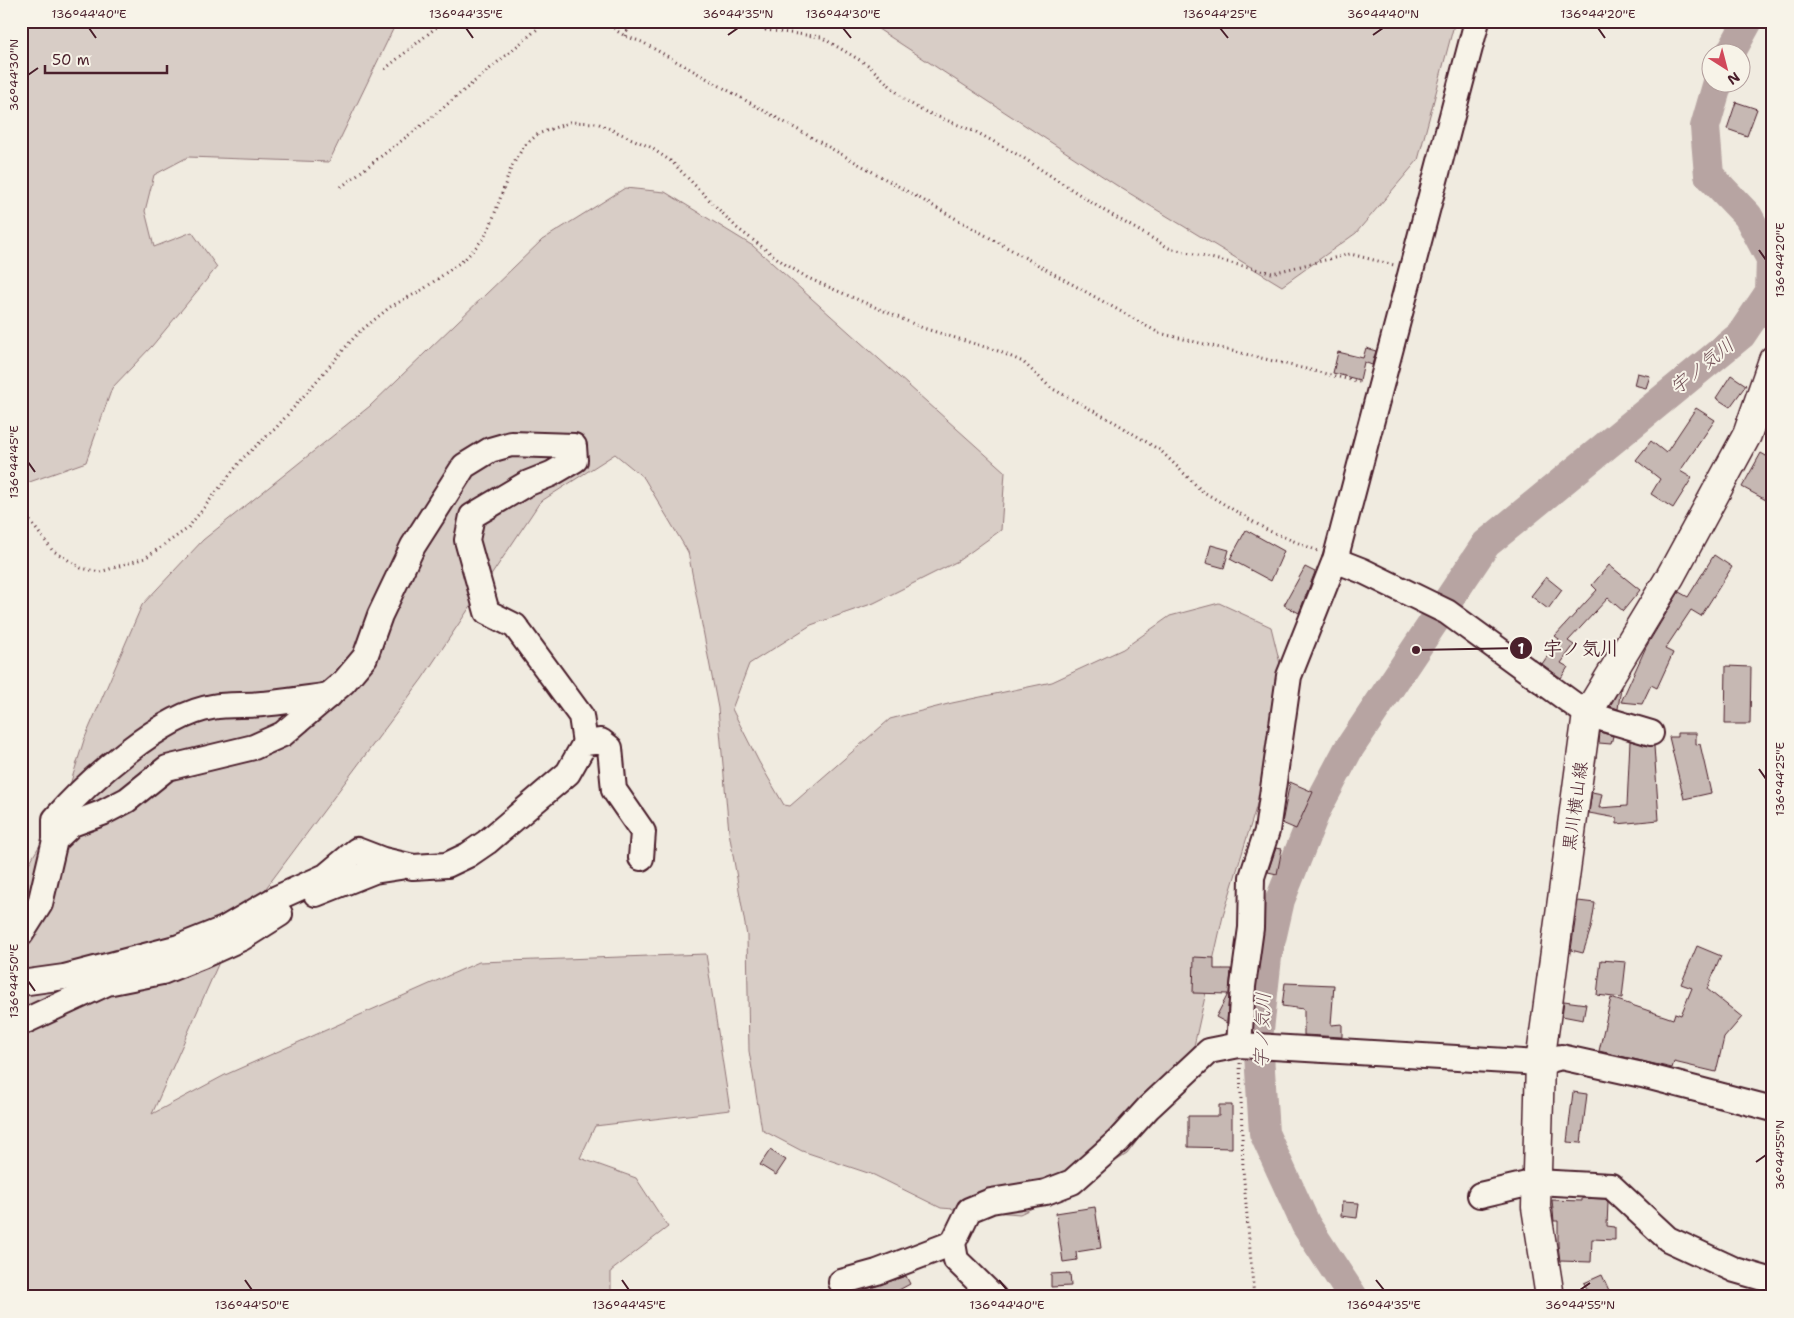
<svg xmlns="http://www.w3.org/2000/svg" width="1794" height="1318" font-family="'Shantell Sans','Klee One',sans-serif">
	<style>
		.green { fill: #d8cdc6; stroke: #917678 }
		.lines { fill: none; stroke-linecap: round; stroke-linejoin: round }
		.river { stroke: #b7a4a2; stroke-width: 30 }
		.building { fill: #c6b8b3; stroke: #4a1f2b }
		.minor-casing { stroke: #4a1f2b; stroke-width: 28 }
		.major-casing { stroke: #4a1f2b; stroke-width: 31 }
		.path { stroke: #4a1f2b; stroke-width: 3; stroke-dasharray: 1 4; stroke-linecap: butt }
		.minor { stroke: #f7f3e8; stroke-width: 24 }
		.major { stroke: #f7f3e8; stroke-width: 28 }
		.ticks { fill: none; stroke: #4a1f2b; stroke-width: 2 }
		.labels { text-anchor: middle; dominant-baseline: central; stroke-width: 4; stroke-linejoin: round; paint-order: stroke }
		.street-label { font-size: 18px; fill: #4a1f2b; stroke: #f7f3e8 }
		.water-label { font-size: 19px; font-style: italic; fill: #704e55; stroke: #f7f3e8 }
		.leader { fill: none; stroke: #4a1f2b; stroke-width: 2 }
		.callout-dot { fill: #4a1f2b; stroke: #f7f3e8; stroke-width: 2 }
		.mark-label { font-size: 15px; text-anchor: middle; font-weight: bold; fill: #fff }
		.callout-label { font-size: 19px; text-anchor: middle; font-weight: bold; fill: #4a1f2b; stroke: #f7f3e8; stroke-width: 4; stroke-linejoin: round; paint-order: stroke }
		.neatline { fill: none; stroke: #4a1f2b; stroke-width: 2 }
		.ticks-label { font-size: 12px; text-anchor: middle; fill: #4a1f2b }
	</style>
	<rect width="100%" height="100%" fill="#f0ebe0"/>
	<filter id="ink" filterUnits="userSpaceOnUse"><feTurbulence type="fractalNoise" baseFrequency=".02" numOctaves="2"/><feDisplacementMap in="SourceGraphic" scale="10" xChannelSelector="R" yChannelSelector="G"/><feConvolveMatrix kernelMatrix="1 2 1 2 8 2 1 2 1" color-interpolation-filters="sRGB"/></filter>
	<g filter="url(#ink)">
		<g class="green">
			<polygon points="21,21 397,21 329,162 188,157 154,175 145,211 154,247 192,232 217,267 152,346 112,388 86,462 21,485"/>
			<polygon points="866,21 1455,21 1418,160 1356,233 1282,286 1116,185"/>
			<polygon points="625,188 665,192 753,246 1005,472 1001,530 958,561 874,603 811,625 749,664 732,709 759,762 784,805 790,806 890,719 952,703 1052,682 1123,649 1170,616 1219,603 1271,627 1285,684 1268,768 1223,916 1188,1073 1127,1154 1068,1191 1020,1214 941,1208 874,1175 802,1151 762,1130 749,1051 747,936 729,832 718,708 688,552 644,478 615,454 540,502 422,679 231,935 152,1114 225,1075 479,962 706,954 730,1110 595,1126 580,1158 636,1178 668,1227 611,1271 611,1297 21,1297 21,877 64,804 84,740 142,605 203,540 370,406 542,240"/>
		</g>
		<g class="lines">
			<g class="river">
				<polyline points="1731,52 1748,21"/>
				<polyline points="1353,1297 1306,1225 1264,1133 1258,1039 1267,957 1280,900 1316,810 1348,750 1486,544 1741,335 1770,292 1771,259 1748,216 1709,175 1705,127 1718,82"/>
			</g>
		</g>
		<g class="building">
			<polygon points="1736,102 1757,109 1747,136 1727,129"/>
			<polygon points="1366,348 1376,351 1372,365 1364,362 1360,380 1333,373 1338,352 1363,358"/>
			<polygon points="1637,373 1650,376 1646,388 1634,385"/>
			<polygon points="1731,375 1746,385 1730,407 1716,398"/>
			<polygon points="1696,408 1715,420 1680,471 1692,478 1673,508 1651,494 1660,479 1636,460 1651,441 1666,453"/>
			<polygon points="1761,453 1773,460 1773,487 1766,500 1742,487"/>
			<polygon points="1246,530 1284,551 1271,581 1230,559"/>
			<polygon points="1211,545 1229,550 1224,568 1206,563"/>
			<polygon points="1714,555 1732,567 1701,616 1691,610 1665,649 1673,653 1657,688 1651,685 1642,704 1621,702 1646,647 1679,592 1688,597"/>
			<polygon points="1609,565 1640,590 1623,611 1608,598 1568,641 1574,645 1561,663 1568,667 1561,678 1542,664 1559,639 1555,636 1597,590 1592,585"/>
			<polygon points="1305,567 1315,572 1299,613 1284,605"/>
			<polygon points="1546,577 1562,590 1548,609 1531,596"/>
			<polygon points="1726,666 1751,667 1750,724 1725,724"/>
			<polygon points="1621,687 1618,709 1610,706"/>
			<polygon points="1600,732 1613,736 1611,744 1599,743"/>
			<polygon points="1677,733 1696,733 1696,745 1700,744 1711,793 1684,799 1669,737 1677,737"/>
			<polygon points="1630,741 1654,746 1659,820 1617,824 1617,818 1589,813 1592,792 1602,794 1599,808 1627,806"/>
			<polygon points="1290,782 1313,792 1296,829 1282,823"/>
			<polygon points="1276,848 1282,849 1277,874 1268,872"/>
			<polygon points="1578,901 1595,903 1591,928 1583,953 1571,950"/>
			<polygon points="1697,946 1721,956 1707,989 1742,1017 1724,1038 1716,1072 1674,1062 1672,1068 1599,1051 1611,998 1673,1019 1675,1013 1681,1015 1692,988 1681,984"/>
			<polygon points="1194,957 1214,958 1214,969 1231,969 1227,1023 1216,1017 1228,994 1193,993"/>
			<polygon points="1601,960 1626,962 1622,998 1597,995"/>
			<polygon points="1285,983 1334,985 1331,1025 1342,1024 1342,1037 1304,1035 1304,1009 1282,1006"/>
			<polygon points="1564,1001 1586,1004 1583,1020 1562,1016"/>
			<polygon points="1573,1092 1587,1094 1581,1143 1567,1142"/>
			<polygon points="1219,1105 1232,1105 1232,1148 1188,1147 1188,1116 1219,1116"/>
			<polygon points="770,1150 786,1160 776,1175 760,1165"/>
			<polygon points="1582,1198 1605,1199 1608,1202 1607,1226 1615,1227 1615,1240 1592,1239 1591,1262 1560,1261 1558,1245 1558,1221 1554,1221 1552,1200 1582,1201"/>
			<polygon points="1342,1202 1359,1203 1357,1218 1341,1216"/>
			<polygon points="1095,1207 1101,1248 1076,1252 1077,1260 1063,1262 1056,1213"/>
			<polygon points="1070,1273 1071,1286 1051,1287 1051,1274"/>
			<polygon points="1602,1275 1612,1297 1591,1297 1584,1283"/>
			<polygon points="906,1276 910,1284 886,1297 871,1297 867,1289"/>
		</g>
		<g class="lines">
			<g class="minor-casing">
				<g id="minor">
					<polyline points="1335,560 1363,571 1447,612 1587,714 1651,733"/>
					<path d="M55,838V819C88,781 162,715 212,707C229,704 246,706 262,704C285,702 308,698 330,695"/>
					<polyline points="316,894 374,871 400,867"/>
					<polyline points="21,934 40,904 55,840 72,824 102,813 127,800 167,768 254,747 283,734 344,682 365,657 380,615 413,546 464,466 490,450 511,444 574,446 575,460 551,474 526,484 472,516 467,540 487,612 515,626 581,716 585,743"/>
					<polyline points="21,983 64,977 179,947 224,929 277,898 326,876 357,850 383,860 413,867 447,865 468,855 487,842 568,773 585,743 601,741 610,748 614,790 643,832 641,858"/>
					<polyline points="21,1023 107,983 162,972 202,956 242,938 280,914"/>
					<polyline points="1239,1045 1243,986 1251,928 1252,877 1267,831 1289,676 1335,560 1477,21"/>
					<polyline points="1480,1195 1536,1182 1611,1186 1668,1239 1735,1270 1773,1281"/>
					<polyline points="841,1282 877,1272 953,1243"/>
					<polyline points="994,1297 956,1260 953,1243 969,1210 991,1201 1046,1192 1072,1182 1118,1141 1148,1108 1209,1051 1239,1045 1540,1063 1561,1057 1642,1075 1773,1109"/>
				</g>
			</g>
			<g class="major-casing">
				<polyline id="major" points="1550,1297 1536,1207 1540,1063 1587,714 1670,577 1747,435 1773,360"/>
			</g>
			<g class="path">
				<polyline points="601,21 625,36 642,42 1159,333 1363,383"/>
				<polyline points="753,21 766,30 821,37 868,65 905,100 921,110 976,132 1022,157 1103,210 1169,248 1272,273 1350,254 1394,265"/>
				<polyline points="625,36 631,21"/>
				<polyline points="385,69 444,21"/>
				<polyline points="341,187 426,122 547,21"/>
				<polyline points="21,509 52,550 81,568 100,572 145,558 187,529 244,457 276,428 358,333 390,307 422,290 465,259 484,238 491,224 511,168 524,146 538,134 570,122 597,123 650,147 672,162 737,228 785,264 808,278 923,328 998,351 1023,362 1051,388 1116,423 1161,451 1202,491 1267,530 1318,551"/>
				<polyline points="1240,1063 1243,1169 1254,1297"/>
			</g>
			<use href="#minor" class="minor"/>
			<use href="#major" class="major"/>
		</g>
	</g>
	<path class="ticks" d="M89,28L96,38M466,28L473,38M843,28L851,38M1220,28L1228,38M1598,28L1605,38M728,35L738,28M1373,35L1383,28M28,75L38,68M1759,250L1766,260M28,462L35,472M1759,769L1766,779M28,981L35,991M1756,1162L1766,1155M245,1280L252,1290M622,1280L629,1290M999,1280L1007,1290M1376,1280L1384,1290M1580,1290L1590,1283"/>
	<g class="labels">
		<g class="street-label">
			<text transform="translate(1575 806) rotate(-82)">黒川横山線</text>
		</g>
		<g class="water-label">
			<text transform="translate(1702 366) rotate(-39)">宇ノ気川</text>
			<text transform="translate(1262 1030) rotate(-88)">宇ノ気川</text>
		</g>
	</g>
	<path class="leader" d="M1416 650L1521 648"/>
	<g class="callout-dot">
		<circle cx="1416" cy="650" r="5"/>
		<circle cx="1521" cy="648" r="12"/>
	</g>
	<g class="mark-label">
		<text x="1521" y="654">1</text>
	</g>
	<g class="callout-label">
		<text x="1581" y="655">宇ノ気川</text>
	</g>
	<rect width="1794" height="1318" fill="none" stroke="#f7f3e8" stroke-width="55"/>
	<g transform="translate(1726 68) rotate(144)"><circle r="24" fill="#f7f3e8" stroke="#b29e9c"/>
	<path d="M0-4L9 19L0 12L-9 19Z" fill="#d1495b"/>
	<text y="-8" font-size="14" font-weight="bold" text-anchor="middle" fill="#4a1f2b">N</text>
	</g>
	<path d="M45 65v8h122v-8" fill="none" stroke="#4a1f2b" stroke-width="2.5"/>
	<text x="52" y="65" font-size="15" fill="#4a1f2b" stroke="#f7f3e8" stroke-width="4" paint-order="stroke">50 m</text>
	<rect x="28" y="28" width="1738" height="1262" class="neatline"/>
	<g class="ticks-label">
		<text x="89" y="18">136°44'40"E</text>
		<text x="466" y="18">136°44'35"E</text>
		<text x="738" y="18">36°44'35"N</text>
		<text x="843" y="18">136°44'30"E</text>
		<text x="1220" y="18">136°44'25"E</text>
		<text x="1383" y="18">36°44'40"N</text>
		<text x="1598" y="18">136°44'20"E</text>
		<text transform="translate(14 75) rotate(-90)" y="4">36°44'30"N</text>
		<text transform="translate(1780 260) rotate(-90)" y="4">136°44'20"E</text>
		<text transform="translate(14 462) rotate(-90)" y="4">136°44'45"E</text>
		<text transform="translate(1780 779) rotate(-90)" y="4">136°44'25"E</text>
		<text transform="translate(14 981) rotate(-90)" y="4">136°44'50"E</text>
		<text transform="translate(1780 1155) rotate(-90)" y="4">36°44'55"N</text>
		<text x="252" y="1309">136°44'50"E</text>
		<text x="629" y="1309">136°44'45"E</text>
		<text x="1007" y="1309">136°44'40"E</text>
		<text x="1384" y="1309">136°44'35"E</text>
		<text x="1580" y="1309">36°44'55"N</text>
	</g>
</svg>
